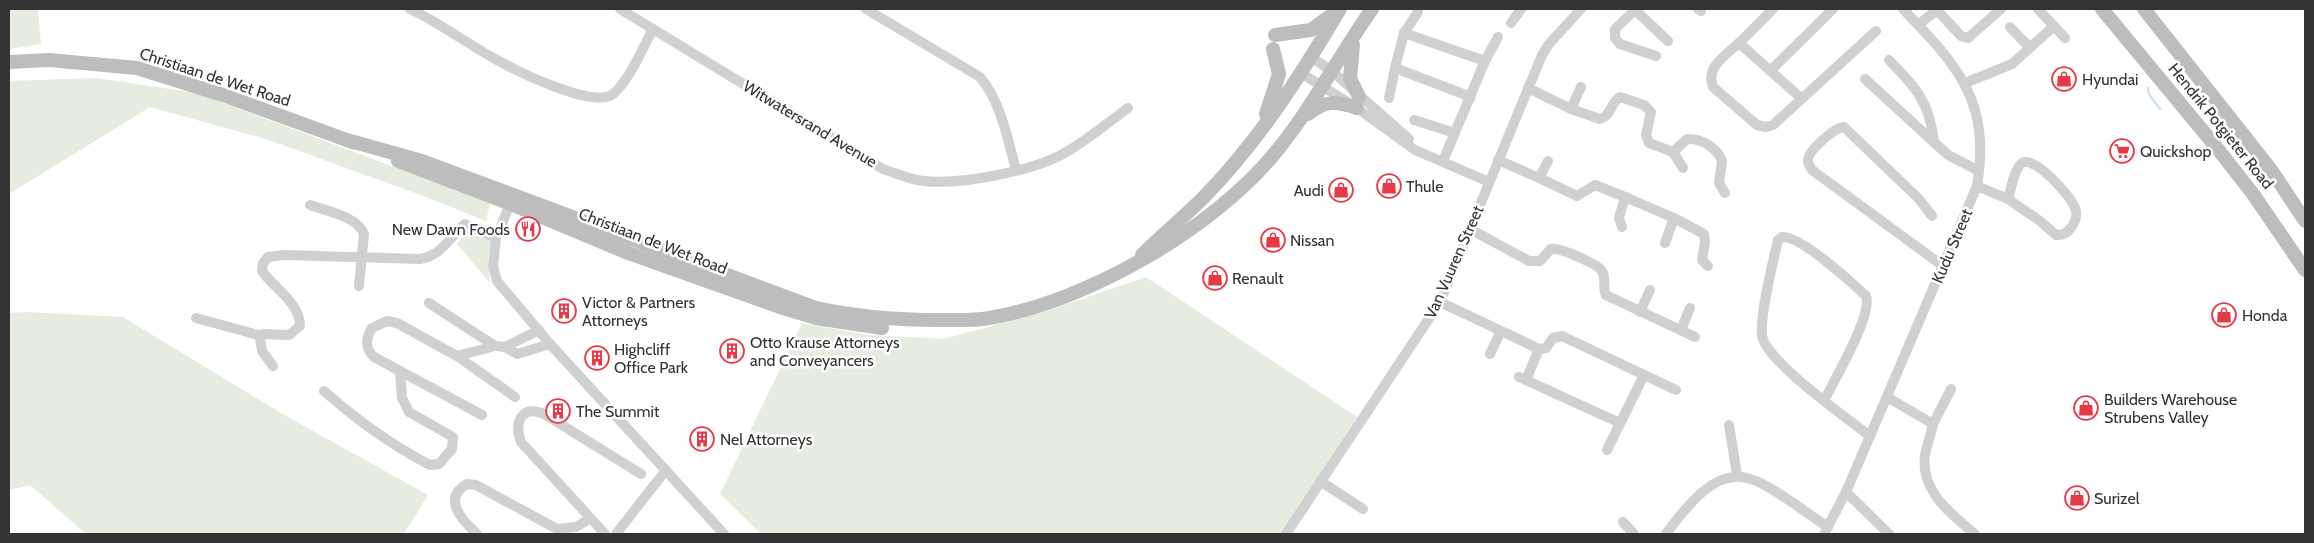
<svg xmlns="http://www.w3.org/2000/svg" width="2314" height="543" font-family="Cabin,sans-serif">
	<style>
		.green { fill: #e6ecdf }
		.lines { fill: none; stroke-linecap: round; stroke-linejoin: round }
		.stream { stroke: #cfe2ee; stroke-width: 2.5 }
		.street { stroke: #d0d0d0; stroke-width: 10 }
		.secondary { stroke: #bdbdbd; stroke-width: 14 }
		.labels { text-anchor: middle; dominant-baseline: central; stroke-width: 5; stroke-linejoin: round; paint-order: stroke }
		.street-label { font-size: 16px; fill: #333; stroke: #fff }
		.poi-label { font-size: 16px; fill: #333; stroke: #fff; text-anchor: start }
	</style>
	<rect width="100%" height="100%" fill="#fff"/>
	<g class="green">
		<polygon points="9,9 38,9 41,44 9,49"/>
		<polygon points="96,78 197,93 490,203 486,221 426,197 269,140 150,107 9,194 9,81"/>
		<polygon points="478,235 492,241 488,258 490,283 457,244 461,238"/>
		<polygon points="1146,277 1357,417 1285,534 761,534 720,494 802,323 868,335 943,339 1044,312"/>
		<polygon points="25,312 123,317 279,412 428,495 404,534 86,534 30,485 9,490 9,313"/>
	</g>
	<g class="lines">
		<polyline class="stream" points="2148,88 2149,94 2160,109"/>
		<g class="street">
			<path d="M410,9C441,23 468,45 499,61C519,72 594,109 613,94C629,81 643,47 653,29"/>
			<path d="M620,9L883,169C896,173 910,180 924,181C959,185 1027,172 1059,156C1083,144 1106,124 1128,108"/>
			<path d="M866,9L980,77C1001,102 1007,138 1016,169"/>
			<polyline points="1636,9 1615,29 1615,38 1620,44 1656,56"/>
			<polyline points="1698,9 1701,11"/>
			<polyline points="1773,9 1739,43 1801,98"/>
			<polyline points="1936,9 1961,36 1968,38 2001,9"/>
			<polyline points="2038,9 2065,38"/>
			<polyline points="1635,10 1668,41"/>
			<polyline points="1511,23 1521,9"/>
			<polyline points="1918,25 1937,10"/>
			<polyline points="2010,27 2030,48"/>
			<polyline points="1404,33 1485,61"/>
			<path d="M1739,43C1726,55 1705,67 1713,87L1757,125L1766,127L1773,125L1876,31"/>
			<polyline points="1311,57 1333,72 1409,139"/>
			<path d="M1889,60C1916,88 1930,102 1934,143"/>
			<polyline points="1395,68 1404,33 1418,12"/>
			<polyline points="1770,71 1833,9"/>
			<polyline points="1301,73 1357,108 1415,150 1489,182"/>
			<polyline points="1865,79 1948,155 1979,171"/>
			<polyline points="1965,83 2012,64 2054,26"/>
			<polyline points="1528,88 1571,109 1581,87"/>
			<polyline points="1389,98 1395,68 1471,97"/>
			<path d="M1571,109L1600,119C1612,115 1610,103 1620,97L1644,105L1651,112L1646,135L1649,143L1673,152L1687,139C1702,138 1717,148 1722,161L1719,183L1725,193"/>
			<polyline points="1414,120 1455,133"/>
			<polyline points="1673,152 1683,168"/>
			<polyline points="1498,160 1539,178 1548,161"/>
			<polyline points="1443,161 1485,61 1498,37"/>
			<polyline points="1539,178 1577,196 1595,185 1625,197 1619,218 1622,227"/>
			<path d="M1977,186L2008,199C2011,190 2014,169 2022,163C2034,155 2071,196 2075,208C2078,215 2075,223 2070,229C2066,234 2063,235 2056,235L2040,221L2008,199"/>
			<polyline points="513,197 496,238 493,266 497,281 550,344 724,534"/>
			<polyline points="1625,197 1674,218 1665,243"/>
			<path d="M310,205C326,211 357,216 364,234L359,286"/>
			<path d="M1932,216L1919,199L1844,127C1834,128 1810,149 1808,159C1807,163 1810,166 1812,170L1943,266"/>
			<polyline points="1674,218 1704,234 1705,242 1702,260 1708,266"/>
			<path d="M1470,229L1529,261H1540L1551,249C1559,247 1598,264 1602,271C1607,279 1602,287 1606,295L1695,337"/>
			<polyline points="1440,302 1539,349 1546,348 1553,338 1562,336 1676,390"/>
			<polyline points="429,303 495,346 505,347 517,354 550,344"/>
			<polyline points="1640,312 1650,290"/>
			<polyline points="196,318 262,336"/>
			<polyline points="1681,330 1690,308"/>
			<polyline points="505,347 539,330"/>
			<polyline points="1490,354 1501,331"/>
			<polyline points="457,356 515,397"/>
			<path d="M273,366L262,351L260,338L263,334L289,335L300,326C300,303 274,288 262,271L263,263L268,257L284,255L420,259C443,255 449,237 465,224L496,238"/>
			<polyline points="1519,377 1620,423"/>
			<polyline points="1526,380 1539,349"/>
			<path d="M324,391C357,420 391,445 430,465L439,464L452,449L453,437L409,412L402,398L400,371"/>
			<polyline points="1887,397 1933,424 1951,389"/>
			<path d="M1824,401C1834,380 1873,315 1866,296C1851,282 1800,235 1782,237L1778,240C1773,262 1760,313 1762,335C1764,360 1848,419 1870,436"/>
			<path d="M482,415L374,357C365,348 365,339 372,328L387,321L397,323L457,356L495,346"/>
			<path d="M1933,424C1931,434 1927,445 1925,455C1920,491 1951,514 1975,534"/>
			<polyline points="1729,425 1737,475"/>
			<polyline points="1607,450 1644,375"/>
			<polyline points="1320,481 1363,509"/>
			<polyline points="1846,492 1889,534"/>
			<polyline points="1623,522 1634,534"/>
			<path d="M477,534C463,521 441,499 467,484L476,485L557,529L576,527L589,519"/>
			<path d="M605,534L521,442C514,423 521,404 544,414L641,474"/>
			<polyline points="616,534 666,470"/>
			<polyline points="1286,534 1440,302 1542,55 1549,44 1581,9"/>
			<path d="M1666,534C1732,443 1751,476 1828,527"/>
			<path d="M1824,534L1846,492L1977,186C1991,101 1958,66 1903,9"/>
		</g>
		<g class="secondary">
			<polyline points="2102,9 2217,148 2253,194 2305,270"/>
			<polyline points="2144,9 2272,171 2305,221"/>
			<polyline points="1275,35 1311,30 1333,14"/>
			<polyline points="1353,45 1350,78 1359,97"/>
			<polyline points="9,62 49,60 137,68 223,95 355,143"/>
			<polyline points="1266,114 1279,74 1273,49"/>
			<path d="M1308,114C1326,100 1336,101 1357,108"/>
			<path d="M347,140L422,161L816,308C858,317 897,320 940,320C957,320 972,321 989,318C1086,302 1213,229 1275,153C1312,108 1339,56 1372,9"/>
			<polyline points="398,161 511,204 628,253 780,307 816,318 882,328"/>
			<path d="M1142,255C1162,235 1184,217 1204,197C1258,142 1301,75 1340,9"/>
		</g>
	</g>
	<defs>
		<g id="shop-ring" transform="scale(1.25)"><circle r="9.5" fill="#fff" stroke="#e63946" stroke-width="1.5"/><path d="M-5-2.5h2.3a2.7 3.5 0 0 1 5.4 0H5L5.5 6h-11ZM-1.5-2.5h3a1.5 2.3 0 0 0-3 0Z" fill="#e63946"/></g>
		<g id="supermarket-ring" transform="scale(1.25)"><circle r="9.5" fill="#fff" stroke="#e63946" stroke-width="1.5"/><path d="M-6-5.5h2.5l.6 2H6L4.5 2H-2.5L-4.4-4H-6ZM-1.5 3.2a1.3 1.3 0 1 0 .1 0ZM3 3.2a1.3 1.3 0 1 0 .1 0Z" fill="#e63946"/></g>
		<g id="restaurant-ring" transform="scale(1.25)"><circle r="9.5" fill="#fff" stroke="#e63946" stroke-width="1.5"/><path d="M-5-6h1v4h1v-4h1v4h1v-4h1v5L-1.5 .5V6h-2V.5L-5-1ZM5-6V6H3V1.5H1.5Q1.5-4 5-6Z" fill="#e63946"/></g>
		<g id="building-ring" transform="scale(1.25)"><circle r="9.5" fill="#fff" stroke="#e63946" stroke-width="1.5"/><path d="M-4-6H4V6H1V3H-1V6H-4ZM-2.5-4.3h1.7v1.8h-1.7ZM.8-4.3h1.7v1.8H.8ZM-2.5-1h1.7V.8h-1.7ZM.8-1h1.7V.8H.8Z" fill="#e63946"/></g>
	</defs>
	<g fill-rule="evenodd">
		<use href="#shop-ring" x="2064" y="79"/>
		<use href="#supermarket-ring" x="2122" y="151"/>
		<use href="#shop-ring" x="1389" y="186"/>
		<use href="#shop-ring" x="1341" y="190"/>
		<use href="#restaurant-ring" x="528" y="229"/>
		<use href="#shop-ring" x="1273" y="240"/>
		<use href="#shop-ring" x="1215" y="278"/>
		<use href="#building-ring" x="564" y="311"/>
		<use href="#shop-ring" x="2224" y="315"/>
		<use href="#building-ring" x="732" y="351"/>
		<use href="#building-ring" x="597" y="358"/>
		<use href="#shop-ring" x="2086" y="408"/>
		<use href="#building-ring" x="558" y="411"/>
		<use href="#building-ring" x="702" y="439"/>
		<use href="#shop-ring" x="2077" y="498"/>
	</g>
	<g class="labels">
		<g class="street-label">
			<text transform="translate(215 77) rotate(18)">Christiaan de Wet Road</text>
			<text transform="translate(810 124) rotate(31)">Witwatersrand Avenue</text>
			<text transform="translate(2221 126) rotate(51)">Hendrik Potgieter Road</text>
			<text transform="translate(653 241) rotate(21)">Christiaan de Wet Road</text>
			<text transform="translate(1952 246) rotate(-67)">Kudu Street</text>
			<text transform="translate(1454 262) rotate(-66)">Van Vuuren Street</text>
		</g>
		<g class="poi-label">
			<text x="2082" y="79">Hyundai</text>
			<text x="2140" y="151">Quickshop</text>
			<text x="1406" y="186">Thule</text>
			<text x="1324" y="190" text-anchor="end">Audi</text>
			<text x="510" y="229" text-anchor="end">New Dawn Foods</text>
			<text x="1290" y="240">Nissan</text>
			<text x="1232" y="278">Renault</text>
			<text x="582" y="302">Victor &amp; Partners<tspan x="582" dy="18">Attorneys</tspan></text>
			<text x="2242" y="315">Honda</text>
			<text x="750" y="342">Otto Krause Attorneys<tspan x="750" dy="18">and Conveyancers</tspan></text>
			<text x="614" y="349">Highcliff<tspan x="614" dy="18">Office Park</tspan></text>
			<text x="2104" y="399">Builders Warehouse<tspan x="2104" dy="18">Strubens Valley</tspan></text>
			<text x="576" y="411">The Summit</text>
			<text x="720" y="439">Nel Attorneys</text>
			<text x="2094" y="498">Surizel</text>
		</g>
	</g>
	<rect width="2314" height="543" fill="none" stroke="#333333" stroke-width="20"/>
</svg>
